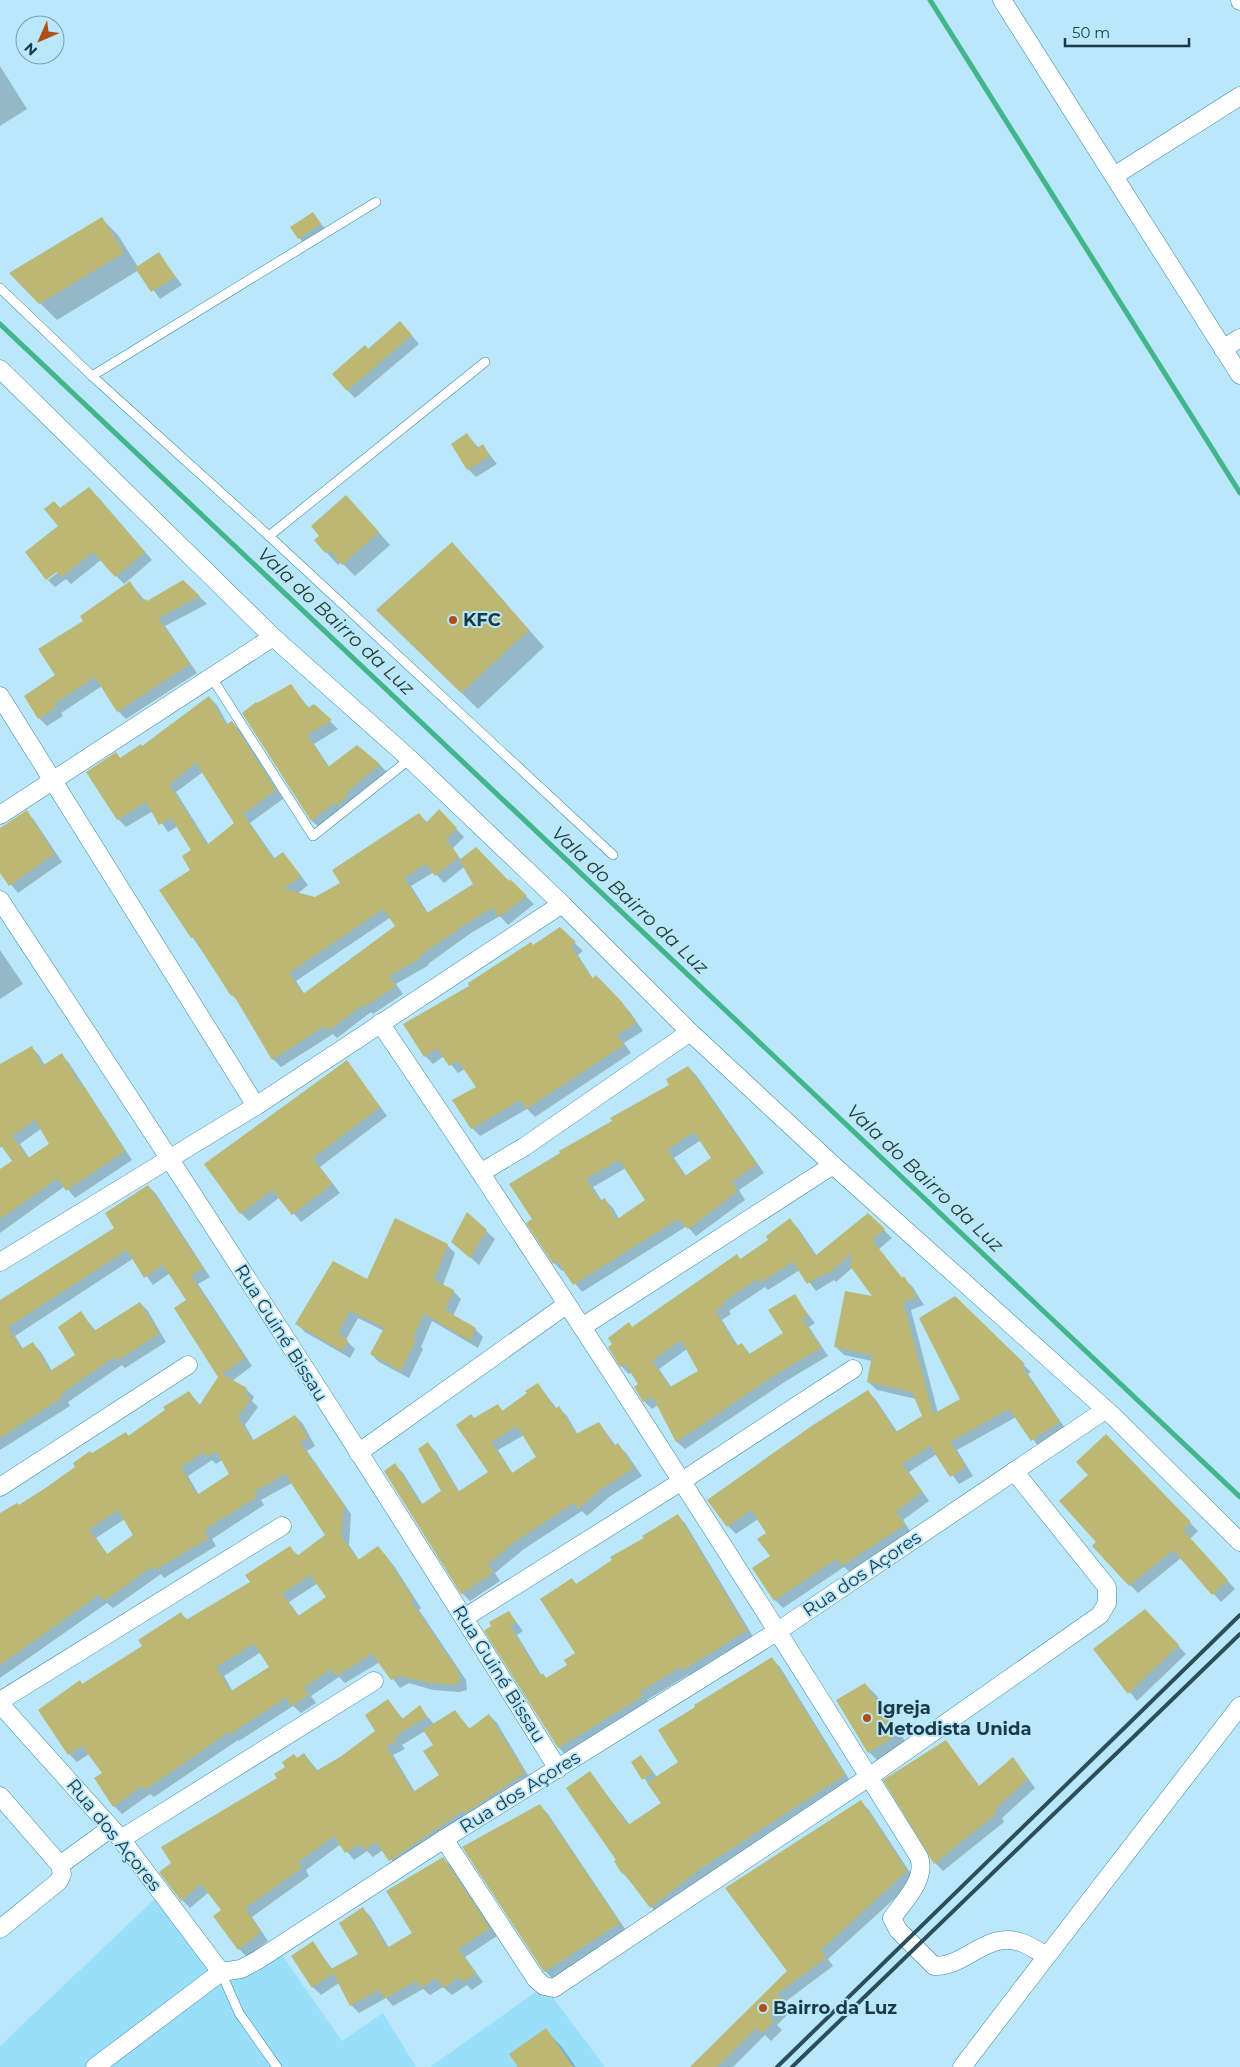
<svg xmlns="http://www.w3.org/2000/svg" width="1240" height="2067" font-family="Montserrat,sans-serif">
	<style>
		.built { fill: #9adffa }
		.shadow { fill: #0003; fill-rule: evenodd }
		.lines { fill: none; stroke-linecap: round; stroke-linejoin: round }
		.stream { stroke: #43b58a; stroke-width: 5 }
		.building { fill: #bcb874; fill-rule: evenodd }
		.service-casing { stroke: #3787a4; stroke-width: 10 }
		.minor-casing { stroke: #3787a4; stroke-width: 19 }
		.service { stroke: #fff; stroke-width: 9 }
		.minor { stroke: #fff; stroke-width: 18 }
		.rail { stroke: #2b4e5b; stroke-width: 4 }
		.poi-dot { fill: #b14e16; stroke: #bae7fa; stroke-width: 2 }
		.labels { text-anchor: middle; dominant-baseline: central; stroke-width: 4; stroke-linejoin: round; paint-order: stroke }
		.poi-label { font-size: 18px; font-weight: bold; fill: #193a46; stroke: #bae7fa; text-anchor: start }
		.street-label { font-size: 18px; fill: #193a46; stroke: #bae7fa }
		.water-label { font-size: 19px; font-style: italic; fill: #233b30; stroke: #bae7fa }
	</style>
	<rect width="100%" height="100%" fill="#bae7fa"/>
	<g class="built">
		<polygon points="161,1893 221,1972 277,1948 342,2041 383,2013 416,2067 0,2067 0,2046"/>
		<polygon points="544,1986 605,2067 430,2067"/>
	</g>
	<g class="shadow">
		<polygon points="0,66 27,109 0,126"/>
		<polygon points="313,213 328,233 307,246 299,238"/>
		<polygon points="102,219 118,235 138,267 159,254 182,285 160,299 139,270 57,320 11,274"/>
		<polygon points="408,331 419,344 355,398 347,390 368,350"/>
		<polygon points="467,435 479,448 483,446 497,464 476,477 468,469 453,444"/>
		<polygon points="97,496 152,560 124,584 101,560 71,584 66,579 55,587 48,580 63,569 61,509"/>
		<polygon points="358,509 390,545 355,576 341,562 338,565 316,541"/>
		<polygon points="468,560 544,647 478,709 378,610"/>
		<polygon points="183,581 207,604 165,626 197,673 126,719 118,711 102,686 61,713 63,716 47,726 39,718 57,676 85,621 130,583 147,603"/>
		<polygon points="290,685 309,708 314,706 338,729 314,744 330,768 379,764 387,772 320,828 312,821 243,713"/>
		<path d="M209,697L217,705L228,725L232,722L240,730L283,799L250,823L275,859L283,853L308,885L297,894L315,898L342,883L419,814L428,823L439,811L464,837L453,848L461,860L509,882L510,881L534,904L508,925L500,916L471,933L428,964L429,965L396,984L403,994L373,1014L371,1012L337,1038L333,1034L281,1067L273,1059L240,1003L232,995L161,891L192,870L193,850L178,826L168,832L153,811L126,827L118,819L88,772L116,753L121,759L142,747ZM203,772L236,823L209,845L176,792ZM464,867L475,884L428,913L411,886L434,872L444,883ZM391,917L397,926L305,995L296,981Z"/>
		<polygon points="26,812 34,820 62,862 18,893 0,871 0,830"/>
		<polygon points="560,929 583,951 578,955 593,979 596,977 630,1012 643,1031 624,1043 631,1053 535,1117 527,1109 480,1136 472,1128 478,1087 465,1069 458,1073 444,1056 433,1064 425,1056 471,986"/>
		<polygon points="0,950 23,984 0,999"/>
		<path d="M31,1047L39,1055L45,1066L61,1055L69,1063L132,1160L75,1198L65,1186L0,1233V1171L14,1161L4,1145L0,1148V1065ZM42,1128L51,1145L30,1159L20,1144Z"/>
		<polygon points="347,1061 387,1116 320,1167 340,1193 301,1222 280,1197 249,1221 241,1213"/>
		<path d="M688,1067L696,1075L764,1173L739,1190L745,1200L696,1236L687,1226L582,1292L564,1270L562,1271L554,1263L534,1219L614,1122L671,1085ZM701,1140L713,1158L687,1177L674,1158ZM626,1168L647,1201L619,1219L613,1208L605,1200L602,1201L593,1187Z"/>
		<path d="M148,1186L156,1194L210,1277L198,1284L252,1366L232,1381L246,1389L254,1397L252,1401L258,1407L245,1425L254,1441L295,1416L303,1424L315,1446L307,1451L351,1514L349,1545L359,1560L386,1556L394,1566L421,1608L419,1610L466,1680L467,1690L459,1692L433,1690L409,1683L400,1688L380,1662L345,1683L339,1677L311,1696L316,1703L301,1713L293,1706L239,1741L238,1740L154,1797L150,1794L122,1814L114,1806L104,1774L89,1754L77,1762L69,1754L83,1685L143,1647L181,1614L188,1620L252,1583L290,1548L299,1556L326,1535L292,1483L261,1500L264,1505L212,1539L216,1546L164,1578L161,1574L113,1608L107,1603L0,1678V1516L48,1488L92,1454L126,1434L129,1437L189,1392L201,1406L219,1377L188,1301L170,1273L153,1285L134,1258L15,1336L23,1349L33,1344L41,1352L52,1371L76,1355L81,1313L96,1331L140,1303L148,1311L166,1342L125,1368L122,1365L68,1402L70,1406L0,1450V1302L116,1228ZM212,1460L216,1464L222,1460L230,1475L199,1495L188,1476ZM125,1519L135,1535L108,1555L96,1538ZM318,1583L328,1597L299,1616L289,1602ZM261,1652L271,1667L233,1692L224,1676Z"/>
		<polygon points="467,1214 495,1239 479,1265 461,1249"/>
		<path d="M868,1214L892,1238L879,1249L903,1279L912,1286L924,1305L911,1310L938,1413L962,1400L955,1298L1031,1372L1028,1374L1067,1431L1040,1448L1016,1417L957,1450L973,1476L959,1484L937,1454L909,1472L929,1501L903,1520L912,1534L851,1573L844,1567L783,1608L775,1600L768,1533L758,1519L736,1534L728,1526L868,1392L876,1400L898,1433L924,1417L916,1399L877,1390L868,1382L872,1361L844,1355L836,1347L875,1298L852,1268L836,1282L834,1280L816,1291L800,1270L768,1290L765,1287L729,1311L731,1314L722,1320L738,1346L741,1344L751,1355L785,1333L794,1296L815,1323L809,1327L828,1356L786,1381L685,1449L677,1442L658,1405L652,1409L644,1401L639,1384L632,1372L629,1374L621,1366L633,1328L737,1256L741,1260L770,1240L790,1220L798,1228L817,1256ZM687,1349L700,1371L672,1388L659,1369Z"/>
		<polygon points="447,1245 455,1253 443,1285 453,1291 461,1299 453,1316 475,1329 483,1337 478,1348 432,1321 421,1347 423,1349 409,1378 379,1362 371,1354 384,1331 358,1318 346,1340 355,1349 350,1358 305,1332 297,1324 368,1281"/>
		<path d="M538,1384L557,1409L559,1408L567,1416L578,1435L599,1423L616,1446L618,1445L626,1453L642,1476L609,1497L587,1516L582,1511L524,1549L495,1573L500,1581L470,1601L462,1593L395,1465L403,1473L423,1505L443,1491L428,1444L436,1452L460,1493L490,1472L474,1419L498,1406L504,1412L529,1394ZM524,1435L538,1457L513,1474L498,1450Z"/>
		<polygon points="1106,1436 1198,1531 1190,1539 1235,1589 1221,1602 1181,1558 1138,1593 1130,1585 1090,1475"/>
		<polygon points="677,1515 685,1523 754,1638 691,1678 688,1675 647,1700 650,1704 567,1756 559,1748 486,1631 509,1612 523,1631 517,1635 542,1676 547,1679 569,1665 577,1654 572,1580 577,1585"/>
		<polygon points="1145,1611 1186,1654 1137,1701 1095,1649"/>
		<polygon points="772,1659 780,1667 852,1784 659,1916 623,1873 590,1773 630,1825 663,1803 632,1762 641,1756 657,1777 680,1762"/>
		<polygon points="865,1684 877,1696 909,1748 881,1764 869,1752"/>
		<path d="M388,1701L403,1719L419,1707L434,1724L454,1711L470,1729L489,1715L497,1723L532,1782L398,1868L383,1850L373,1857L367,1851L354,1860L341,1844L306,1870L309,1876L252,1917L268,1941L247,1957L239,1949L223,1910L209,1892L190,1908L182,1900L279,1779L297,1759L304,1754L318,1771L340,1758L377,1731ZM425,1731L434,1745L441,1775L415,1792L393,1755L405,1749L402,1745Z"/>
		<polygon points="946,1741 980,1787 1013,1758 1035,1788 1002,1818 1004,1822 943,1871 935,1863 885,1780"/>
		<polygon points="861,1802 869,1810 915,1880 828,1959 833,1966 785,2002 792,2010 777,2025 782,2030 771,2041 765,2035 733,2067 690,2067 789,1971"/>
		<polygon points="540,1806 548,1814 627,1932 553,1979 545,1971"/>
		<polygon points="443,1858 451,1866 497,1936 465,1957 483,1982 472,1990 467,1985 452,1995 443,1987 430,1995 423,1989 393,2006 386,1998 359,2013 351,2005 339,1983 321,1995 313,1987 313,1943 333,1970 360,1955 363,1909 371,1917 389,1948 414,1934"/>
		<polygon points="546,2030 562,2047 576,2067 519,2067"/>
	</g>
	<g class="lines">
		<g class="stream">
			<polyline points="930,0 1240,493"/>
			<polyline points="0,324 1240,1497"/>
		</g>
	</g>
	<g class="building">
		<polygon points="313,212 321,224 298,239 290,227"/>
		<polygon points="102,217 124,253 39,304 9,273"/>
		<polygon points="159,252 175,277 151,292 135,268"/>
		<polygon points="400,321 412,335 347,391 332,374 365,345 368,349"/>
		<polygon points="467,433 477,448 483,444 490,456 467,470 451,444"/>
		<polygon points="89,487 145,552 115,577 93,552 62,577 57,572 46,580 25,552 58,526 44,509 54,501 60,508"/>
		<polygon points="346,495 379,532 342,565 329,550 325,553 314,540 319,536 311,526"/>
		<polygon points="452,542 529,630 461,693 376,610"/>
		<polygon points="183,580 200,596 158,618 190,664 117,712 95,677 54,704 56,707 38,719 24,696 55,675 38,649 83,621 80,616 130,581 142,601 146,599 147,601"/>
		<polygon points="291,684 308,708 314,704 332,720 307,735 328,767 357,745 380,764 346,793 348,796 336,806 334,803 311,821 242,713 256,702 257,703"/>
		<path d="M209,696L226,725L232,721L276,790L243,814L273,859L283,852L301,876L284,889L315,897L340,883L332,870L419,813L426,823L439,809L457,828L446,840L459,857L435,876L426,864L404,878L427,913L473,884L459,860L476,847L509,881L510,879L527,896L499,917L492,908L463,926L421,955L422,957L389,976L396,986L364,1007L363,1005L328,1031L325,1026L272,1060L233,994L231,996L193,937L191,938L159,890L190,870L182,856L191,850L171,818L159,825L146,802L117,820L86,772L116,752L120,758L141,744L142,746ZM196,763L234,823L207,845L169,784ZM383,909L395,926L303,994L289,973Z"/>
		<polygon points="27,810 54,854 9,886 0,873 0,828"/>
		<polygon points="560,927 576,942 571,946 592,979 596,975 622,1002 636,1023 617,1035 624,1045 526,1109 520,1100 471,1129 452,1100 476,1087 458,1061 449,1066 437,1048 424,1057 403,1024 469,986 468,983 531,942 533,945"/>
		<path d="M32,1046L42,1066L62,1053L81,1087L83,1085L125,1151L66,1191L58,1178L0,1219V1169L12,1161L0,1144V1064ZM35,1120L49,1144L28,1158L12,1136Z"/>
		<polygon points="347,1060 380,1107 313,1158 332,1184 292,1215 272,1190 240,1214 204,1164"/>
		<path d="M688,1066L757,1164L732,1182L738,1191L688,1229L678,1219L573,1285L557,1261L553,1264L526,1223L532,1219L509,1184L560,1153L559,1151L612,1121L610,1118L669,1085L666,1079ZM694,1132L711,1158L685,1176L667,1150ZM619,1160L645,1200L616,1220L605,1198L600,1201L586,1179Z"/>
		<path d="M148,1185L203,1268L191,1276L245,1358L222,1374L247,1388L244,1393L251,1398L238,1417L252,1441L295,1415L308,1438L300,1443L344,1505L341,1536L358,1560L378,1546L386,1556L414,1600L411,1601L458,1671L460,1683L450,1685L424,1682L400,1676L391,1680L372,1654L336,1676L331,1669L304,1688L309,1695L292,1706L286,1698L230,1734L229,1732L145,1790L142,1786L113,1807L94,1778L102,1773L82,1746L68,1755L38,1710L80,1680L82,1684L142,1646L138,1640L181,1612L186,1620L250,1582L245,1575L290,1546L297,1556L325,1535L285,1474L254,1492L257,1497L204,1530L209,1538L155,1570L153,1566L104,1601L99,1595L0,1665V1513L17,1503L19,1505L47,1487L75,1467L73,1463L90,1451L92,1453L126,1432L128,1436L165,1410L163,1407L189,1391L199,1406L218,1377L174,1308L186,1300L163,1265L144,1278L127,1250L8,1327L21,1349L33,1342L50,1371L75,1355L58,1327L81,1311L94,1331L140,1302L159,1334L116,1361L114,1357L61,1394L63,1397L0,1438V1300L114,1228L105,1213ZM216,1451L229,1474L197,1495L181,1467L204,1452L207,1457ZM118,1510L133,1535L107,1554L89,1530ZM310,1575L326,1597L298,1616L282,1594ZM254,1644L269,1667L231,1691L216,1667Z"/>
		<polygon points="467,1212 487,1230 470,1258 451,1242"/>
		<path d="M868,1213L885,1229L872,1240L902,1278L904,1276L917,1297L903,1302L933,1414L960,1399L919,1318L955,1296L1025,1364L1021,1366L1060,1422L1031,1441L1009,1409L950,1442L966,1467L950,1477L930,1446L902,1464L922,1492L896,1512L905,1525L842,1566L836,1559L774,1601L752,1568L770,1556L757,1539L766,1533L751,1510L727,1527L707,1500L813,1425L868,1390L896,1432L922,1416L912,1392L867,1382L872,1355L834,1347L845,1291L872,1296L850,1266L852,1253L827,1275L825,1273L807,1284L793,1262L759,1283L757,1279L722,1303L724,1306L715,1311L736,1346L742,1343L749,1354L783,1333L768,1310L795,1294L808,1315L802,1318L821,1348L778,1373L676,1442L652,1396L643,1402L634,1387L638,1384L625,1364L620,1367L608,1347L612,1344L608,1338L629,1322L632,1327L737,1254L740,1259L768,1240L766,1236L790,1218L815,1256ZM681,1340L698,1371L670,1387L652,1361Z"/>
		<polygon points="395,1218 448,1244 434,1280 454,1290 445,1310 476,1328 470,1341 424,1314 413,1338 416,1340 401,1371 370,1354 384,1328 350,1311 338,1333 348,1340 342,1351 295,1324 333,1261 367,1279"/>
		<path d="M538,1383L555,1409L559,1406L576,1434L599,1422L614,1446L618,1443L634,1468L601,1489L578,1509L574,1503L516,1541L488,1564L493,1573L461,1594L384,1471L395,1463L421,1505L441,1491L418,1449L428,1442L458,1492L488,1472L456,1425L471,1414L474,1418L498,1404L502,1411L527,1393L525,1391ZM517,1426L536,1457L512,1473L491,1442Z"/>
		<polygon points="1106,1434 1191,1522 1183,1530 1228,1580 1212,1595 1173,1550 1129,1586 1092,1546 1096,1542 1059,1501 1088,1475 1076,1462"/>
		<polygon points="678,1514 747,1630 682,1671 680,1667 640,1692 643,1696 558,1748 484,1631 491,1626 489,1622 509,1611 516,1623 510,1626 540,1676 543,1673 546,1678 567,1665 564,1660 575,1653 540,1599 572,1578 576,1584 612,1560 610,1557 644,1538 642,1536"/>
		<polygon points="1145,1609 1179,1645 1128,1694 1093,1649"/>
		<polygon points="772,1657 845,1775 700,1869 650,1908 624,1873 622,1874 614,1861 616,1860 566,1788 590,1771 628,1825 661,1803 647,1783 678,1762 658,1730 695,1707 694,1705"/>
		<polygon points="865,1683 897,1735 868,1753 836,1700"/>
		<polygon points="388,1699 402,1719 420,1705 427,1717 395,1736 398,1740 386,1747 413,1792 439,1775 423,1751 433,1745 423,1730 455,1710 469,1729 489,1714 525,1773 465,1813 463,1811 389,1861 376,1842 364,1850 359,1844 345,1853 334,1836 298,1862 302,1868 245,1908 261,1932 238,1950 213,1916 221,1910 201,1884 181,1901 159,1872 171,1863 161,1847 277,1778 274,1774 285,1767 282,1762 294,1754 297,1758 304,1753 316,1771 340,1757 375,1731 365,1715"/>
		<polygon points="946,1740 979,1786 1013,1757 1028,1779 995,1809 997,1813 934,1864 883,1780"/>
		<polygon points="641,1755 653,1773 642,1780 631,1762"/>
		<polygon points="861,1800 907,1871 821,1950 826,1958 777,1994 785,2001 769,2016 774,2021 762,2033 756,2028 717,2067 690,2067 787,1971 725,1888"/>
		<polygon points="540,1804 620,1923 544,1972 462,1847"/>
		<polygon points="443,1857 490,1928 458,1949 476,1973 463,1982 459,1977 443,1988 436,1978 421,1988 416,1981 384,1999 379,1990 350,2006 333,1973 312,1988 291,1956 313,1941 331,1969 358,1954 339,1923 363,1907 387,1948 412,1933 386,1891"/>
		<polygon points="546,2028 573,2067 518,2067 509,2054"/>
	</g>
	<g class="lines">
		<g class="service-casing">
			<g id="service">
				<polyline points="0,288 92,376 269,536 613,855"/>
				<polyline points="92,376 376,202"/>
				<polyline points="269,536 485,362"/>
				<polyline points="212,678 313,836 410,759"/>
				<polyline points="221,1972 239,2013 277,2067"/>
			</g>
		</g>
		<g class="minor-casing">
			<g id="minor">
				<polyline points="1002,0 1240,375"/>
				<polyline points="1240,0 1240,1"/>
				<polyline points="1114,176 1240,96"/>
				<polyline points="1223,349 1240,338"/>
				<polyline points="0,369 273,637 410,759 562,904 690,1032 833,1165 1113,1416 1240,1542"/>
				<polyline points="0,696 256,1106"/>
				<polyline points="0,815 273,637"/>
				<path d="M0,900C189,1187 377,1476 558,1769"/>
				<path d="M380,1023C566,1297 744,1576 919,1857C927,1879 904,1901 892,1918L898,1930L934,1966C967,1967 987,1929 1023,1943C1031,1946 1039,1952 1047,1956L1240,1706"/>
				<polyline points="482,1172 524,1147 690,1032"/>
				<polyline points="0,1262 256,1106 562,904"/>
				<polyline points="582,1327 833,1165"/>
				<polyline points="358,1453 566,1305"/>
				<polyline points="0,1487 188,1365"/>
				<polyline points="464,1618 682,1481 853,1369"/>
				<polyline points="0,1701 282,1526"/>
				<polyline points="0,1704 121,1839 221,1972 241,1969 258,1960 444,1839 778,1631 1105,1410"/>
				<polyline points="0,1796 60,1865 62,1874 59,1881 0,1929"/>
				<polyline points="121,1839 374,1681"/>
				<polyline points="444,1839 536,1979 544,1986 554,1988 869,1777 1100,1615 1107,1603 1107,1587 1014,1471"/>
				<polyline points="60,1865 111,1828"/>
				<polyline points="95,2067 221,1972"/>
				<polyline points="962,2067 1047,1956"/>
			</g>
		</g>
		<use href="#service" class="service"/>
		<use href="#minor" class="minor"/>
		<g class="rail">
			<polyline points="777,2067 1240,1615"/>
			<polyline points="792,2067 1240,1634"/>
		</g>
	</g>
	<g class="poi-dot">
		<circle cx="453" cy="620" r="5"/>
		<circle cx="867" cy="1718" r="5"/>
		<circle cx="763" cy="2008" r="5"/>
	</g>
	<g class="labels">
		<g class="poi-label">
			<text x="463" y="620">KFC</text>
			<text x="877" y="1708">Igreja<tspan x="877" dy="21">Metodista Unida</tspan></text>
			<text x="773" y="2008">Bairro da Luz</text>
		</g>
		<g class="street-label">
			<text transform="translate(281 1333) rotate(58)">Rua Guiné Bissau</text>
			<text transform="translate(862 1574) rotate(-34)">Rua dos Açores</text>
			<text transform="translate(499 1674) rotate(58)">Rua Guiné Bissau</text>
			<text transform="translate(520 1792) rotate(-32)">Rua dos Açores</text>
			<text transform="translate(114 1835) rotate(51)">Rua dos Açores</text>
		</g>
		<g class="water-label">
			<text transform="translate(336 621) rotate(43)">Vala do Bairro da Luz</text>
			<text transform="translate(630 900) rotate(43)">Vala do Bairro da Luz</text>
			<text transform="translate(925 1178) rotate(43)">Vala do Bairro da Luz</text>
		</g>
	</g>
	<g transform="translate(40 40) rotate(225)"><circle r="24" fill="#bae7fa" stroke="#7aa2b2"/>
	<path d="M0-4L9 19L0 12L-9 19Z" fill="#b14e16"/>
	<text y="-8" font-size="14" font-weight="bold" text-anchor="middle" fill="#193a46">N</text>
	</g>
	<path d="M1065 38v8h124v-8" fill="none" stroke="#193a46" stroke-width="2.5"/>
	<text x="1072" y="38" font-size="15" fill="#193a46" stroke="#bae7fa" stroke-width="4" paint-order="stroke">50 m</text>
</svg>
